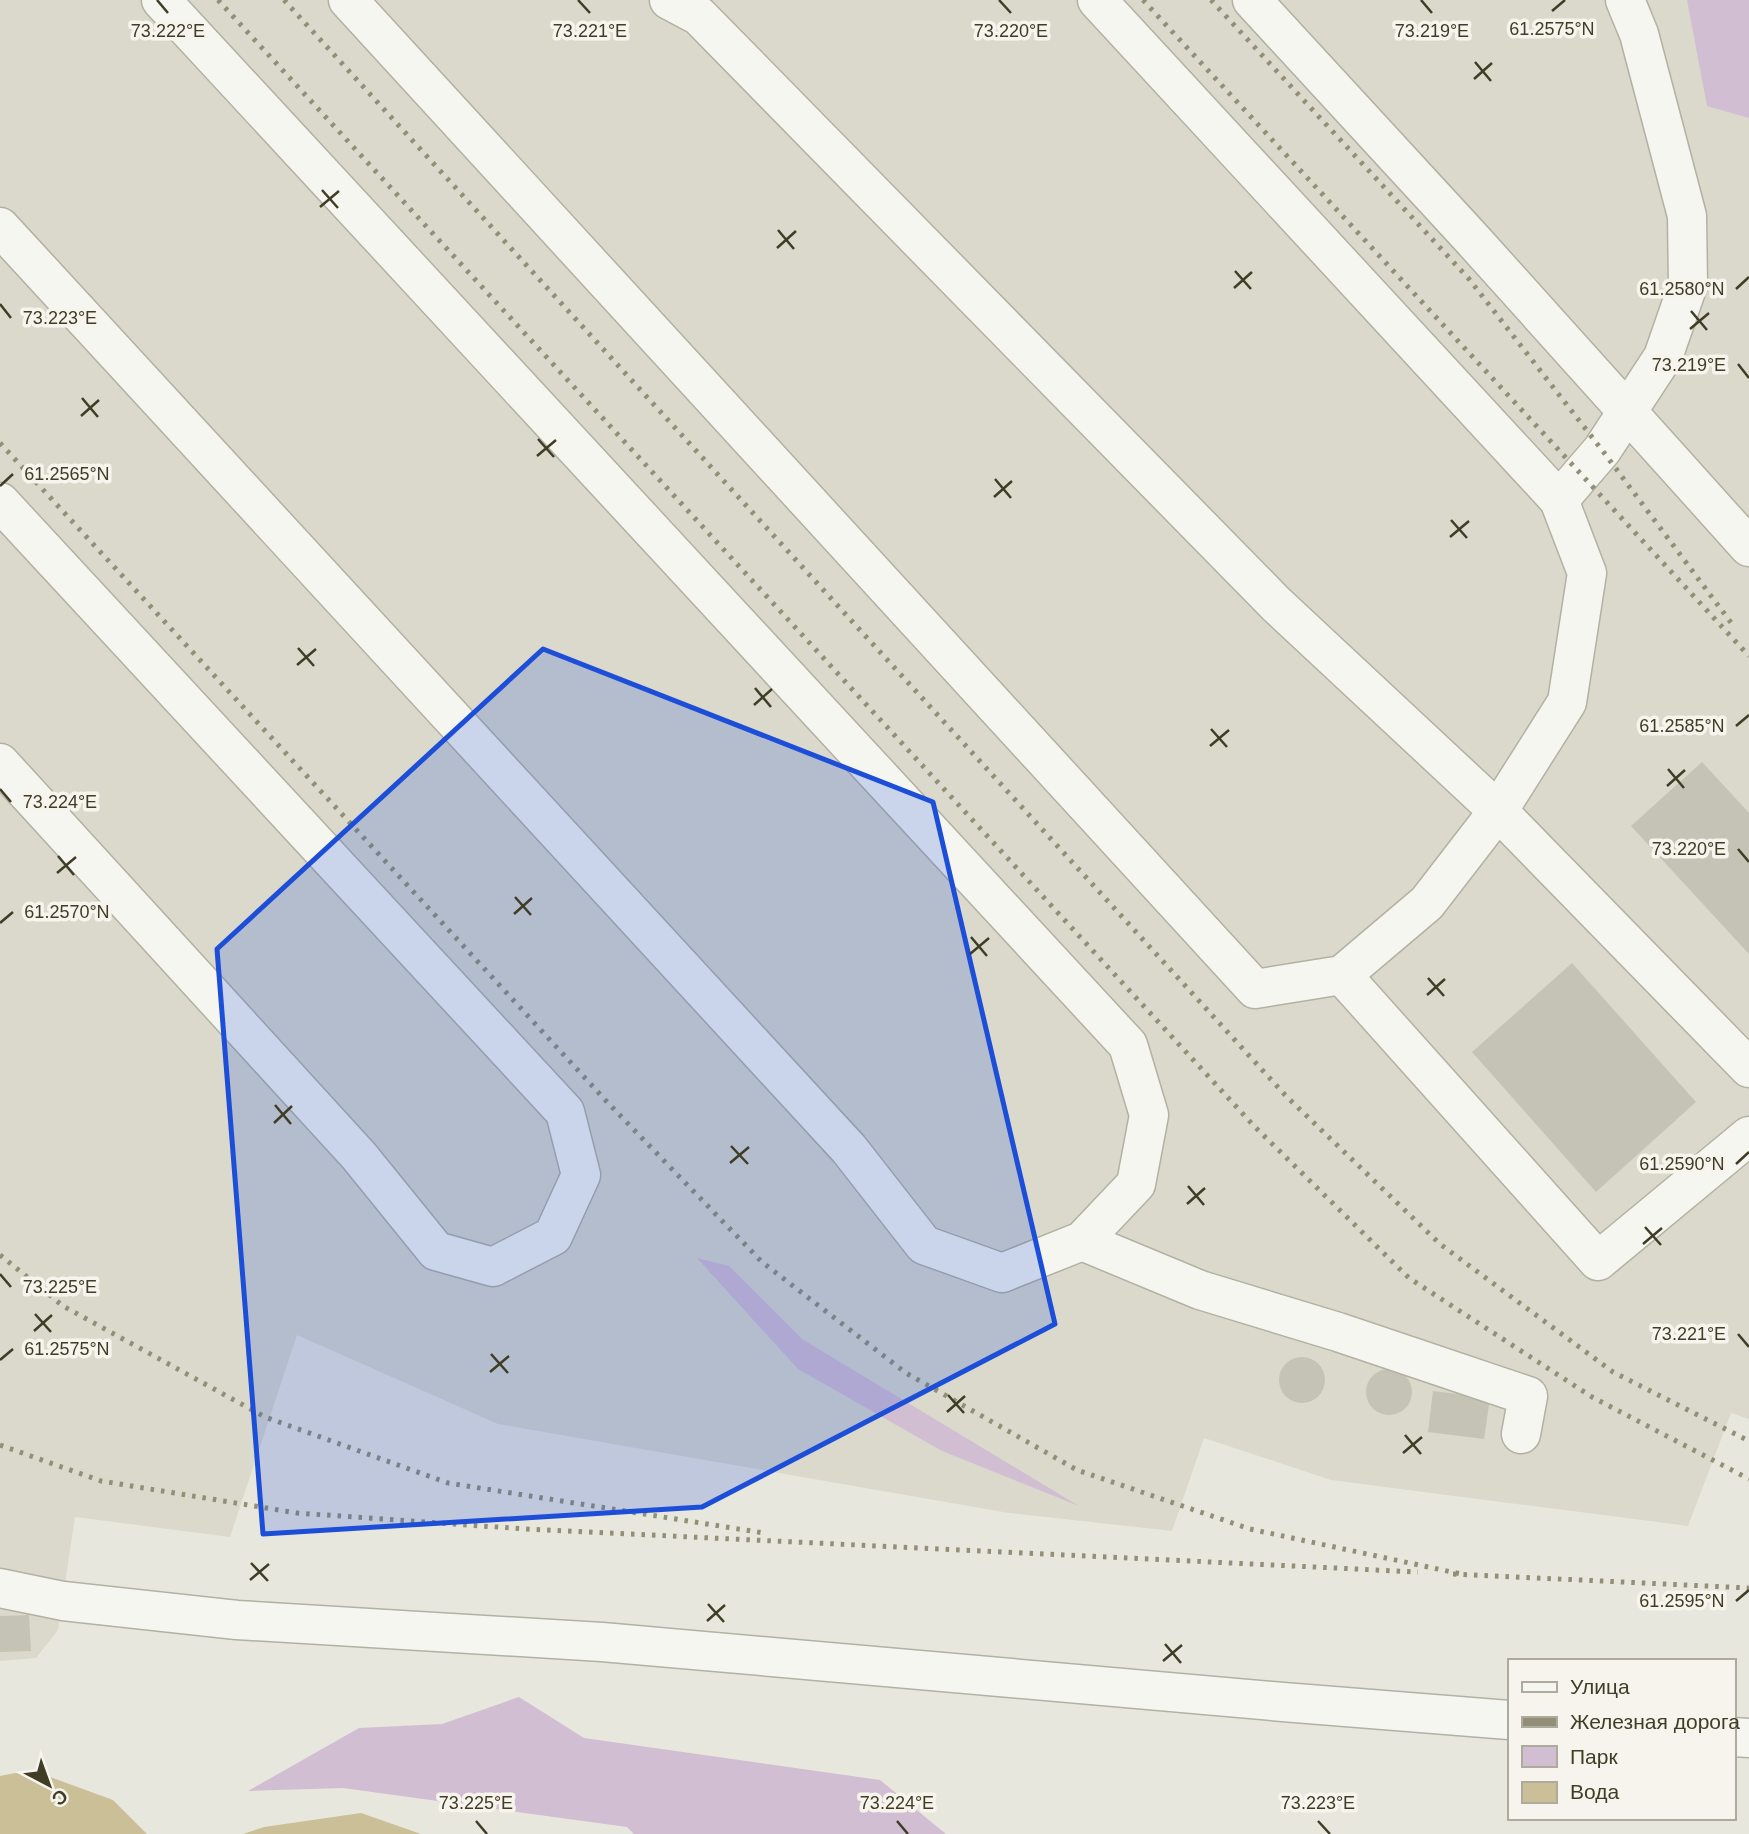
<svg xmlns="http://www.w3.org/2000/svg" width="1749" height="1834" font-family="Helvetica,sans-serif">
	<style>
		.built { fill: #dad9cc }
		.green { fill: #d2bed2 }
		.water { fill: #cabf97 }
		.building { fill: #c5c3b5 }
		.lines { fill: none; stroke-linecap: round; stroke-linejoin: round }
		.minor-casing { stroke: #b2b1a3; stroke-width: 41 }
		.minor { stroke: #f6f6f0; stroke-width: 38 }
		.rail { stroke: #928f76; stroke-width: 5; stroke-dasharray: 3.5 7; stroke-linecap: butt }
		.marked { fill: #1d4ed8; fill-opacity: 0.2; stroke: #1d4ed8; stroke-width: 5; stroke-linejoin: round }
		.ticks { fill: none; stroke: #3f3d26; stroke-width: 2.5 }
		.ticks-label { font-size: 18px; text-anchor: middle; fill: #3f3d26; stroke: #f6f4ed; stroke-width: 7; stroke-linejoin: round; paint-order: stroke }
	</style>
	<rect width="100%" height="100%" fill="#e8e7de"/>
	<polygon class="built" points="0,0 1749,0 1749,1419 1731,1413 1688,1526 1331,1480 1204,1438 1172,1531 1009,1513 498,1424 297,1335 230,1537 75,1517 58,1630 36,1658 0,1661"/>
	<g class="green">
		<polygon points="1687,0 1749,0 1749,118 1707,106"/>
		<polygon points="697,1258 729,1266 802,1339 1079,1506 942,1451 798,1369"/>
		<polygon points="519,1697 584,1738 880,1780 946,1834 634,1834 627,1827 343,1788 248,1791 359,1728 442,1724"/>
	</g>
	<g class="water">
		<polygon points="31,1770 113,1800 147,1834 0,1834 0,1776"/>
		<polygon points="361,1813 421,1834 243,1834 264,1827"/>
	</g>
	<g class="building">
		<polygon points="1702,762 1749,813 1749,954 1631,826"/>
		<polygon points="1572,963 1696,1102 1596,1192 1472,1052"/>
		<circle cx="1302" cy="1380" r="23"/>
		<circle cx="1389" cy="1392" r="23"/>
		<polygon points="1433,1391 1490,1398 1484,1439 1428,1432"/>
		<polygon points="29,1615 31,1651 0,1652 0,1616"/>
	</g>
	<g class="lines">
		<g class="minor-casing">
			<g id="minor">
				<polyline points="348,0 1255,989 1342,975 1427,903 1498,811 1567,702 1587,573 1559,500 1097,0"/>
				<polyline points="669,0 699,16 1276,604 1498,811 1749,1068"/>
				<polyline points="1252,0 1473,240 1749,547"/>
				<polyline points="0,227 849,1149 924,1245 1002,1273 1082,1241 1136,1184 1149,1115 1128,1045 161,0"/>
				<polyline points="1559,500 1602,450 1663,357 1688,285 1687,216 1639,34 1625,0"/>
				<polyline points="0,502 565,1112 581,1175 553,1236 493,1267 436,1251 359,1156 0,763"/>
				<polyline points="1342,975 1598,1261 1749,1136"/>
				<polyline points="1082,1241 1200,1290 1338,1332 1528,1396 1521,1434"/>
				<polyline points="0,1588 63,1601 237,1620 602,1642 1283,1702 1509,1720"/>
				<polyline points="1733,1737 1749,1738"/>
			</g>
		</g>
		<use href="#minor" class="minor"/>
		<g class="rail">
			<polyline points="218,0 1255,1127 1409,1278 1592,1397 1749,1479"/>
			<polyline points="284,0 1286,1096 1440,1244 1613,1372 1749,1441"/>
			<polyline points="1143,0 1749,656"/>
			<polyline points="1211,0 1469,279 1602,450 1735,628"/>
			<polyline points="0,443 609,1104 762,1262 906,1373 1077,1470 1250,1529 1461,1574"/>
			<polyline points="0,1255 63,1306 265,1417 448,1483 764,1533"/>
			<polyline points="0,1445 101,1481 297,1513 525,1529 1418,1572"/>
			<polyline points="1453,1574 1749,1588"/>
		</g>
	</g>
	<path class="marked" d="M543,649L933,802L1055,1324L702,1507L263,1534L217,949Z"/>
	<path class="ticks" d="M157,0L168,13M578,0L590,13M999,0L1011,13M1421,0L1432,13M1552,11L1565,0M1475,62L1491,81M1474,79L1492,63M322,190L338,208M320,207L339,191M778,230L794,249M777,248L796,231M1235,271L1251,289M1234,288L1252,272M1736,289L1749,277M0,304L11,318M1691,311L1707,330M1690,329L1709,313M1738,364L1749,378M82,398L98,417M81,416L99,400M538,439L554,457M537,456L556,440M995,479L1011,498M0,486L13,474M994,497L1012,481M1451,520L1467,538M1450,537L1469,521M298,648L314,666M297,665L316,649M755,688L771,707M754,705L772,689M1736,726L1749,715M1211,729L1227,747M1210,746L1229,730M1668,769L1684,788M1667,786L1685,770M0,789L11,802M1738,849L1749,862M58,856L74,875M57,873L76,857M515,897L531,915M514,914L532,898M0,923L13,912M971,937L987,956M970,954L989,938M1428,978L1444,996M1427,995L1445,979M275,1105L291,1124M274,1123L292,1106M731,1146L748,1164M730,1163L749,1147M1736,1164L1749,1152M1188,1186L1204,1205M1187,1204L1205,1188M1645,1227L1661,1245M1643,1244L1662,1228M0,1274L11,1287M35,1314L51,1332M34,1331L52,1315M1738,1334L1749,1347M491,1354L508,1373M0,1360L13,1349M490,1372L509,1356M948,1395L964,1413M947,1412L965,1396M1405,1435L1421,1454M1403,1453L1422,1437M251,1563L268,1581M250,1580L269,1564M1736,1601L1749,1590M708,1604L724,1622M707,1621L725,1605M1165,1644L1181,1663M1163,1661L1182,1645M476,1821L487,1834M897,1821L908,1834M1318,1821L1330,1834"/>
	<g class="ticks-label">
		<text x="1552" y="35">61.2575°N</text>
		<text x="168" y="37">73.222°E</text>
		<text x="590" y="37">73.221°E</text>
		<text x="1432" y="37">73.219°E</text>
		<text x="1011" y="37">73.220°E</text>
		<text x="1682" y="295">61.2580°N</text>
		<text x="60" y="324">73.223°E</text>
		<text x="1689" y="371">73.219°E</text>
		<text x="67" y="480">61.2565°N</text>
		<text x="1682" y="732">61.2585°N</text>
		<text x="60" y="808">73.224°E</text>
		<text x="1689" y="855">73.220°E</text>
		<text x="67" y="918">61.2570°N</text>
		<text x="1682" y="1170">61.2590°N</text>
		<text x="60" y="1293">73.225°E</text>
		<text x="1689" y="1340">73.221°E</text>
		<text x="67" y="1355">61.2575°N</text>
		<text x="1682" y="1607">61.2595°N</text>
		<text x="476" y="1809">73.225°E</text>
		<text x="897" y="1809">73.224°E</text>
		<text x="1318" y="1809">73.223°E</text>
	</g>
	<rect x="1508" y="1659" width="228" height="161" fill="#f6f4ed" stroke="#adab9d" stroke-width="2"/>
	<rect x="1522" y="1682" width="35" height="10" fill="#f6f6f0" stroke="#adab9d" stroke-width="2"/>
	<text x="1570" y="1694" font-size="21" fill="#3f3d26">Улица</text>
	<rect x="1522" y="1717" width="35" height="10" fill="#928f76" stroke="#adab9d" stroke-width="2"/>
	<text x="1570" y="1729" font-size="21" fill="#3f3d26">Железная дорога</text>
	<rect x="1522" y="1746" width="35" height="21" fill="#d2bed2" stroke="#adab9d" stroke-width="2"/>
	<text x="1570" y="1764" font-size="21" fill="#3f3d26">Парк</text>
	<rect x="1522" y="1782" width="35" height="21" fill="#cabf97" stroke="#adab9d" stroke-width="2"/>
	<text x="1570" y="1799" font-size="21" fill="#3f3d26">Вода</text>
	<g transform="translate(49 1785) rotate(139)" stroke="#f6f4ed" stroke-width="5" paint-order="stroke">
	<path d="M0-5L12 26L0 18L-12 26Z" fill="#3f3d26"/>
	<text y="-10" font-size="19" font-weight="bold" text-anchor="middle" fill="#3f3d26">С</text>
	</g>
</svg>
